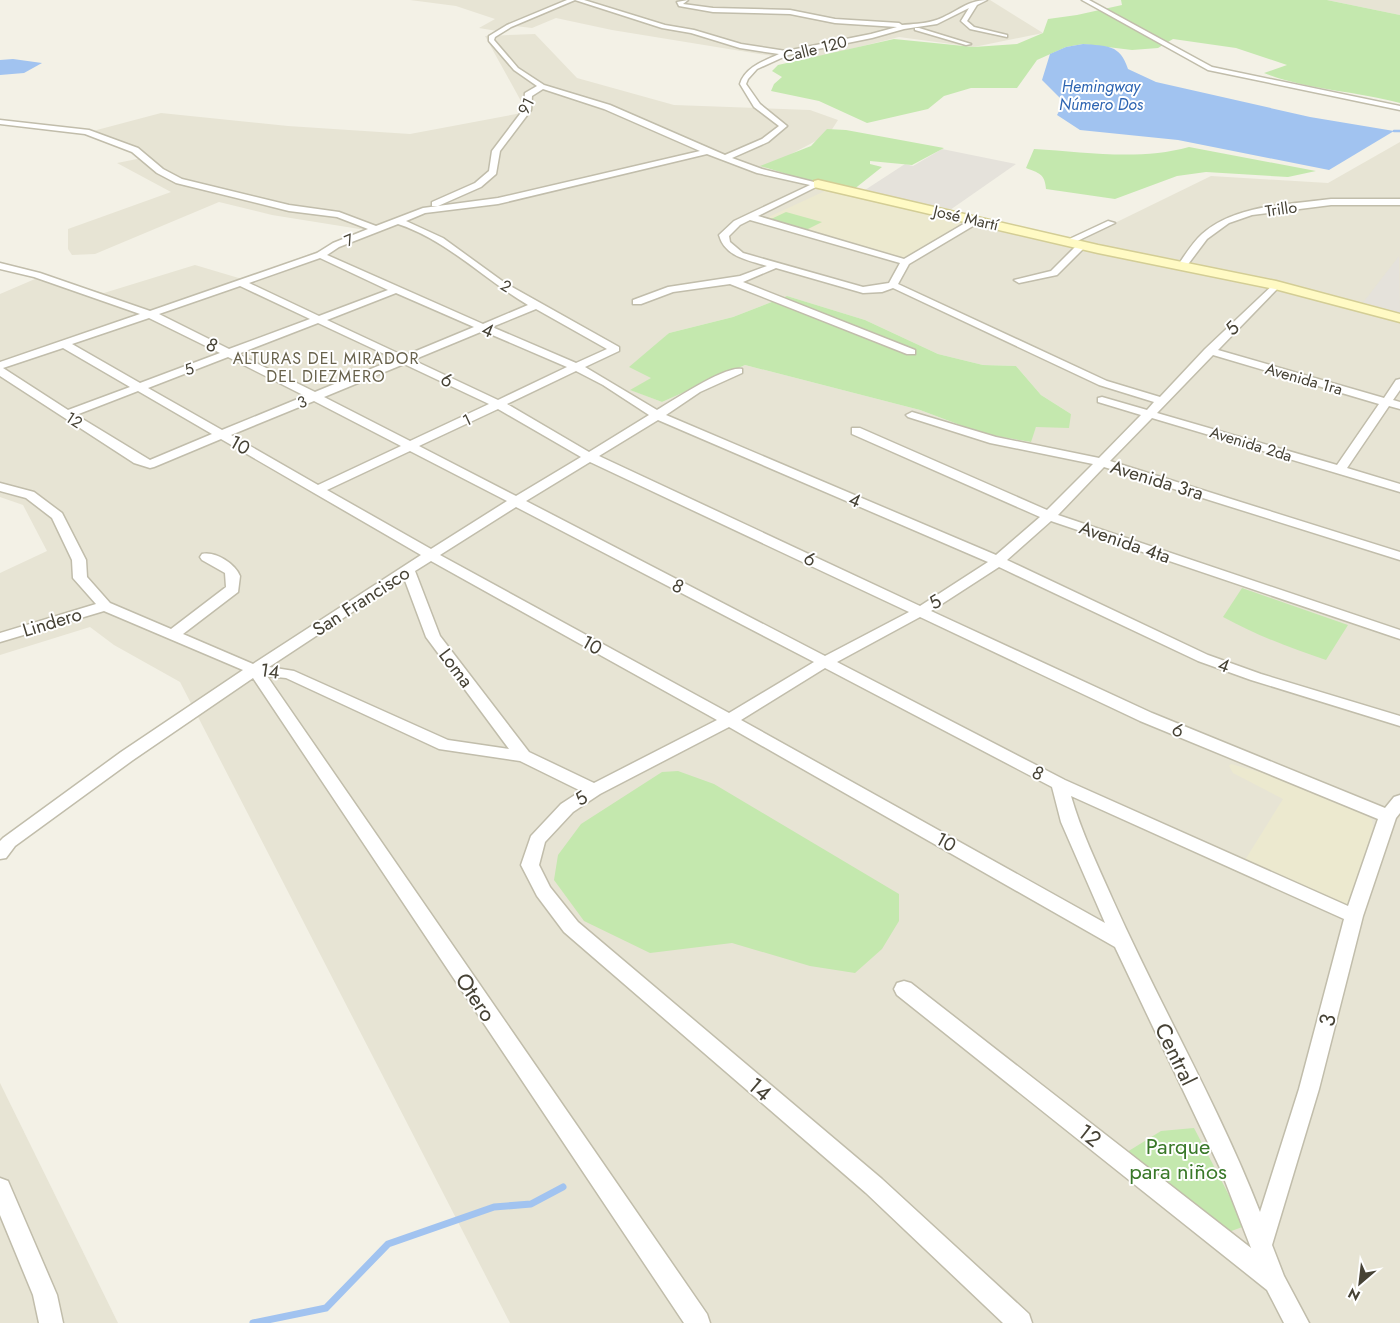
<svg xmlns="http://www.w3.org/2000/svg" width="1400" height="1323" font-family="Jost,sans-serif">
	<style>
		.residential { fill: #e7e4d4; fill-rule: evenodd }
		.industrial { fill: #e5e2db }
		.education { fill: #ece9cf }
		.green { fill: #c4e8ae }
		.water { fill: #a1c3f0 }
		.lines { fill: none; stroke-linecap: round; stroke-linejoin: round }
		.stream-far1 { stroke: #a1c3f0; stroke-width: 2.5 }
		.stream { stroke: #a1c3f0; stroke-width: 7 }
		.street-casing { stroke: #c1bdab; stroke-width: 3 }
		.secondary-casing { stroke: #d3cd95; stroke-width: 3 }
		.street { fill: #fff; fill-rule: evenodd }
		.secondary { fill: #fffac4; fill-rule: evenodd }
		.labels { text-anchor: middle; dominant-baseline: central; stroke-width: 4; stroke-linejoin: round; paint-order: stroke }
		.far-street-label { font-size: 16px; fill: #464235; stroke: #fff }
		.far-water-label { font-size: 16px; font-style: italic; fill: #2e65b2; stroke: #fff }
		.far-neighbourhood-label { font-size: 16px; letter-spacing: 1px; fill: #68624c; stroke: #fff }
		.street-label { font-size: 19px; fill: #464235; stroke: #fff }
		.near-street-label { font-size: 22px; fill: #464235; stroke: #fff }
		.near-park-label { font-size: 22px; fill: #397828; stroke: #fff }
	</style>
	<rect width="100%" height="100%" fill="#f3f1e6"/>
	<g class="residential">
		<polygon points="410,0 990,0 1043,33 974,47 899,37 803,61 612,30 556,18 532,28 515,26 503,32 479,28 495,19 456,6"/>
		<polygon points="1327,0 1400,0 1400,15"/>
		<path d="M535,34L577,78L674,105L810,110L838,120L829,134L761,170L975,221L1080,240L1211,176L1328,183L1400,142V1323H510L180,682L114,645L90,627L0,655V573L47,551L23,505L0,497V294L42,276L104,293L195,265L242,279L372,231L272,215L219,202L95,254L72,255L68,249V229L171,192L117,163L147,157L93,131L161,113L288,126L410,134L527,112L485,36ZM787,296L865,320L938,354L983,365L1016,366L1041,395L1071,414L1036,427L1030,442L984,434L920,410L745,365L662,402L631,390L652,378L658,343L669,333L733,317Z"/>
		<polygon points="0,1083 118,1323 0,1323"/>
	</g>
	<g class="industrial">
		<polygon points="942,149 1016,164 950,210 865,190 905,164 913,166"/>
		<polygon points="1399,256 1400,313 1362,304"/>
	</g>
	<g class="education">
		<polygon points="825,191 965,223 905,259 762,220"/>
		<polygon points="1231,764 1299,783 1364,813 1372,820 1373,826 1350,908 1344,907 1245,860 1283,799 1233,773 1229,766"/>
	</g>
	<g class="green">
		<path d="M1121,0H1327L1400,15V103C1356,91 1307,90 1264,73L1287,65L1236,48L1173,39L1158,48L1132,50L1083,44L1066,47L1037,60L1017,88H971L944,96L928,109L867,123L819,101L771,91L774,84L782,77L772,71L778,65L894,39L974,47L1017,44L1043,33L1048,19L1077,15L1122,5Z"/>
		<polygon points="827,129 846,130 944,148 912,165 870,161 870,164 882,167 853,190 813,182 760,166 811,146"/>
		<path d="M1189,147L1316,171L1288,177L1206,172L1177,176L1115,199L1046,189C1045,174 1039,173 1026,168L1034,149C1085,152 1139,161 1189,147Z"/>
		<polygon points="786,212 822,222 806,230 769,220"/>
		<polygon points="787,296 865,320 938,354 983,365 1016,366 1041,395 1071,414 1069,428 1036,427 1031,442 984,434 920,410 745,365 662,402 630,390 651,378 629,367 669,333 733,317"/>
		<path d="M1242,588L1348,625L1326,660C1290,648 1256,635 1223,617Z"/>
		<polygon points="678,771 714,784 899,894 899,921 882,949 855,973 810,966 732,943 650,953 584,921 554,880 558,855 581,824 662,772"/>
		<polygon points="1194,1128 1245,1226 1226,1233 1127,1152 1161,1131"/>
	</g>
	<g class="water">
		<path d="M1083,44C1107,46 1120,44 1128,69L1156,82L1310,117L1394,131L1329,170L1178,140L1080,130L1057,115L1064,102L1042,80L1050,54L1066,47Z"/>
		<polygon points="13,59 42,63 24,73 0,75 0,60"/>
	</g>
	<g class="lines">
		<polyline class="stream-far1" points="1394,131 1400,131"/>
		<polyline class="stream" points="253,1323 326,1308 388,1244 494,1207 531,1204 563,1187"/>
		<g class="street-casing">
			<g id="street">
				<path d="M567,0H575L511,27L495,37L494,40L518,68L544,85L610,105L725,155L762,139L779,126L754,107L740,84C745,67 764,61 779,54L740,48L691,33L662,28L575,0H584L665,25L694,30L741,44L786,51L871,34L897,27L835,23L790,14L713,12L679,6L677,2L688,0L683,4L713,8L790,10L835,19L899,23L902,25C912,24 923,24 933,21C952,16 966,0 987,0L977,5L967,21L974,27L1007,35V37L970,29L961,21L969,8L937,24L904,29L872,38L788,55L757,69L748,79L746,84L760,104L787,126L768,142L732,158L762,169L822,184L758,216L904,259L972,219H978V223L909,264L898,284L1107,381L1160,397L1205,349L1276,282L1279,283V287L1218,350L1384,398L1396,380L1400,379V390L1393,400L1400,402V409L1389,406L1347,468L1400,484V492L1152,418L1110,461L1400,552V560L1104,467L1058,515L1400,630V639L1051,521L1007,560L1208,655L1261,674L1400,716V726L1251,680L1198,661L999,567L931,611L1152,713L1385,808L1394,797L1400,795V813L1396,818L1363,916L1319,1089L1272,1245L1284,1276L1309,1323H1284L1267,1290L897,995L894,989L897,983L904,981L911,983L1251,1248L1220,1168L1115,947L729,727L600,794L573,812L545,842L539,865L550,887L578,922L882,1179L1029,1314L1032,1323H1003L866,1193L564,932L537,896L521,865L531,836L561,804L581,791L520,761L439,749L286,678L267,676L707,1314L710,1323H684L253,678L133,760L15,846L6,858L0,859V841L3,838L121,752L243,670L104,611L0,642V633L96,604L73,578L72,560L52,518L26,498L0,491V483L34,492L62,513L86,560L87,577L110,603L171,629L226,587L225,573L202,560L200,557L202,554C216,551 235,564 240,576L238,592L183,634L253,664L421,555L221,439L154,467L150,468L134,463L0,376V362L140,314L34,277L0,269V263L40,273L150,311L317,253L333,243L368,229L337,217L289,211L176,183L157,173L132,152L85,134L0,124V120L89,130L138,148L163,169L182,179L289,205L339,212L376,226L423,208L498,198L700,151L604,109L543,89L532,96L531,110L500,151L496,174L481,187L438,206H432V202L475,183L489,171L492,151L523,110L525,93L537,86L514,70L489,41V36L507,25ZM707,154L757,173L810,185L734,221L719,235C725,257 748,260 767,266L740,276L668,287L633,300V304H641L673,292L730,284L907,354H915V350L743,282L776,268L863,293L882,292L893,288L1099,385L1154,402L1147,410L1102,397L1098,398V402L1141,415L1099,458L996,437L912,412L906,415L908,417L990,443L1093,464L1047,510L860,428H852V434L1040,517L996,555L666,415L700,392L742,373V369C726,365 672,401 657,410L585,367L619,351V347L505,283L443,238L406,221L425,213L498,204ZM750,220L900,263L889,283L863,287L743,253L730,242L729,236L740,225ZM398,224C447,240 485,280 528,305L483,324L327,255L339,247ZM320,258L388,290L319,316L249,283ZM240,286L310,319L229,349L159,314ZM396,293L474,327L404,356L327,320ZM536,309L607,349L576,363L492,327ZM149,318L220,353L140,383L72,344ZM318,323L395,359L315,392L238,354ZM483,331L567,367L498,400L413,360ZM63,348L130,387L68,410L3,368ZM1213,355L1379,404L1337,465L1157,413ZM228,357L305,396L222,430L148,388ZM404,364L489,404L410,441L324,397ZM576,371L603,385L649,415L589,452L507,404ZM138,391L212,434L150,460L76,415ZM314,401L401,446L318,485L231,435ZM498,409L581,457L516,496L419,446ZM658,420L988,562L920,606L599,456ZM410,451L507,501L431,549L327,490ZM590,462L909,612L825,656L526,501ZM516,507L814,662L729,713L440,555ZM431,561L717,720L594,783L529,752L440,636L415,571ZM404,578L426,637L509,749L448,740L294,671L269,667ZM920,617L1140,721L1378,819L1348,906L1065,780L837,662ZM825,668L1052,787L1061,822L1105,923L741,720ZM1071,796L1344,919L1299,1089L1260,1212C1218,1104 1159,1004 1112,898C1097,864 1081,831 1071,796Z"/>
				<polygon points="1082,0 1089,0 1212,67 1400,106 1400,110 1208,70"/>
				<polygon points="915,28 919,28 971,44 966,45 915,30"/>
				<path d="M1331,199H1400V205H1331L1252,215L1229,223L1207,239L1186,267L1178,265C1185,255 1193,242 1202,234C1236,204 1288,205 1331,199Z"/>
				<polygon points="1108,221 1115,223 1071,244 1063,242"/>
				<polygon points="1079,243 1087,245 1057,275 1019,283 1014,280 1051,271"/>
				<polygon points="0,1178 8,1181 11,1188 57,1295 63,1323 39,1323 33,1295 0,1215"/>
			</g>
		</g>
		<g class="secondary-casing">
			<polygon id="secondary" points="818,180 1098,245 1276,281 1400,314 1400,322 1275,289 1098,253 814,187 814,181"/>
		</g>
		<use href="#street" class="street"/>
		<use href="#secondary" class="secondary"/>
	</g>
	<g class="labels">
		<g class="far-street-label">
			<text transform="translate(815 49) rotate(-14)">Calle 120</text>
			<text transform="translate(526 106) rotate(-64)">91</text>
			<text transform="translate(1281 209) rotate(-8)">Trillo</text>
			<text transform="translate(966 218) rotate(13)">José Martí</text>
			<text transform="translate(349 240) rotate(-22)">7</text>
			<text transform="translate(506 286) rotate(32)">2</text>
			<text transform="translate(189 369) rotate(-20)">5</text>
			<text transform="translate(1304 379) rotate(16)">Avenida 1ra</text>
			<text transform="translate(302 402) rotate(-22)">3</text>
			<text transform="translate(74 420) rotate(33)">12</text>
			<text transform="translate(467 420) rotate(-25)">1</text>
			<text transform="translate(1251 444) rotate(17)">Avenida 2da</text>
		</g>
		<g class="far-water-label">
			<text x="1101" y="86">Hemingway<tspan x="1101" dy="18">Número Dos</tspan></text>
		</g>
		<g class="far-neighbourhood-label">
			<text x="326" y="358">ALTURAS DEL MIRADOR<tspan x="326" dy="18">DEL DIEZMERO</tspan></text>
		</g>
		<g class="street-label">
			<text transform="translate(1232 328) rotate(-44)">5</text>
			<text transform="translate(488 330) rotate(23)">4</text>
			<text transform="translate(212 345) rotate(27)">8</text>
			<text transform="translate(447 380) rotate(25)">6</text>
			<text transform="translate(240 445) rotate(29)">10</text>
			<text transform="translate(1157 480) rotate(17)">Avenida 3ra</text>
			<text transform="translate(855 500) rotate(23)">4</text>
			<text transform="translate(1125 542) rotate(19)">Avenida 4ta</text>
			<text transform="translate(810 559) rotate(25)">6</text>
			<text transform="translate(678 586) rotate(27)">8</text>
			<text transform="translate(361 601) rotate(-33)">San Francisco</text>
			<text transform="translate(935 602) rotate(-33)">5</text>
			<text transform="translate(52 622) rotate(-17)">Lindero</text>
			<text transform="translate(592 645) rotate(29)">10</text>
			<text transform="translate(1224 665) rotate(20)">4</text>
			<text transform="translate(456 668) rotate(53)">Loma</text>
			<text transform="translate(270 671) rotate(8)">14</text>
			<text transform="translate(1178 730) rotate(22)">6</text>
			<text transform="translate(1038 773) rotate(27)">8</text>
			<text transform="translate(581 798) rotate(-34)">5</text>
			<text transform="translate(946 842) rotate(29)">10</text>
		</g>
		<g class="near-street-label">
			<text transform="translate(476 997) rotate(56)">Otero</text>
			<text transform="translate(1327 1020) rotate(-76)">3</text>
			<text transform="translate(1176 1054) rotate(64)">Central</text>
			<text transform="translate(760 1089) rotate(41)">14</text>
			<text transform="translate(1090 1135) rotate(38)">12</text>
		</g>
		<g class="near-park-label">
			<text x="1178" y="1146">Parque<tspan x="1178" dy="25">para niños</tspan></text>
		</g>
	</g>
	<g transform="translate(1360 1283) rotate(208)" stroke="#ffffff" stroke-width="4" paint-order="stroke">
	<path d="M0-4L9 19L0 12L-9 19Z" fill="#464235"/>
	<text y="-8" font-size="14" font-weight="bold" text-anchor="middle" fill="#464235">N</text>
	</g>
</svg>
